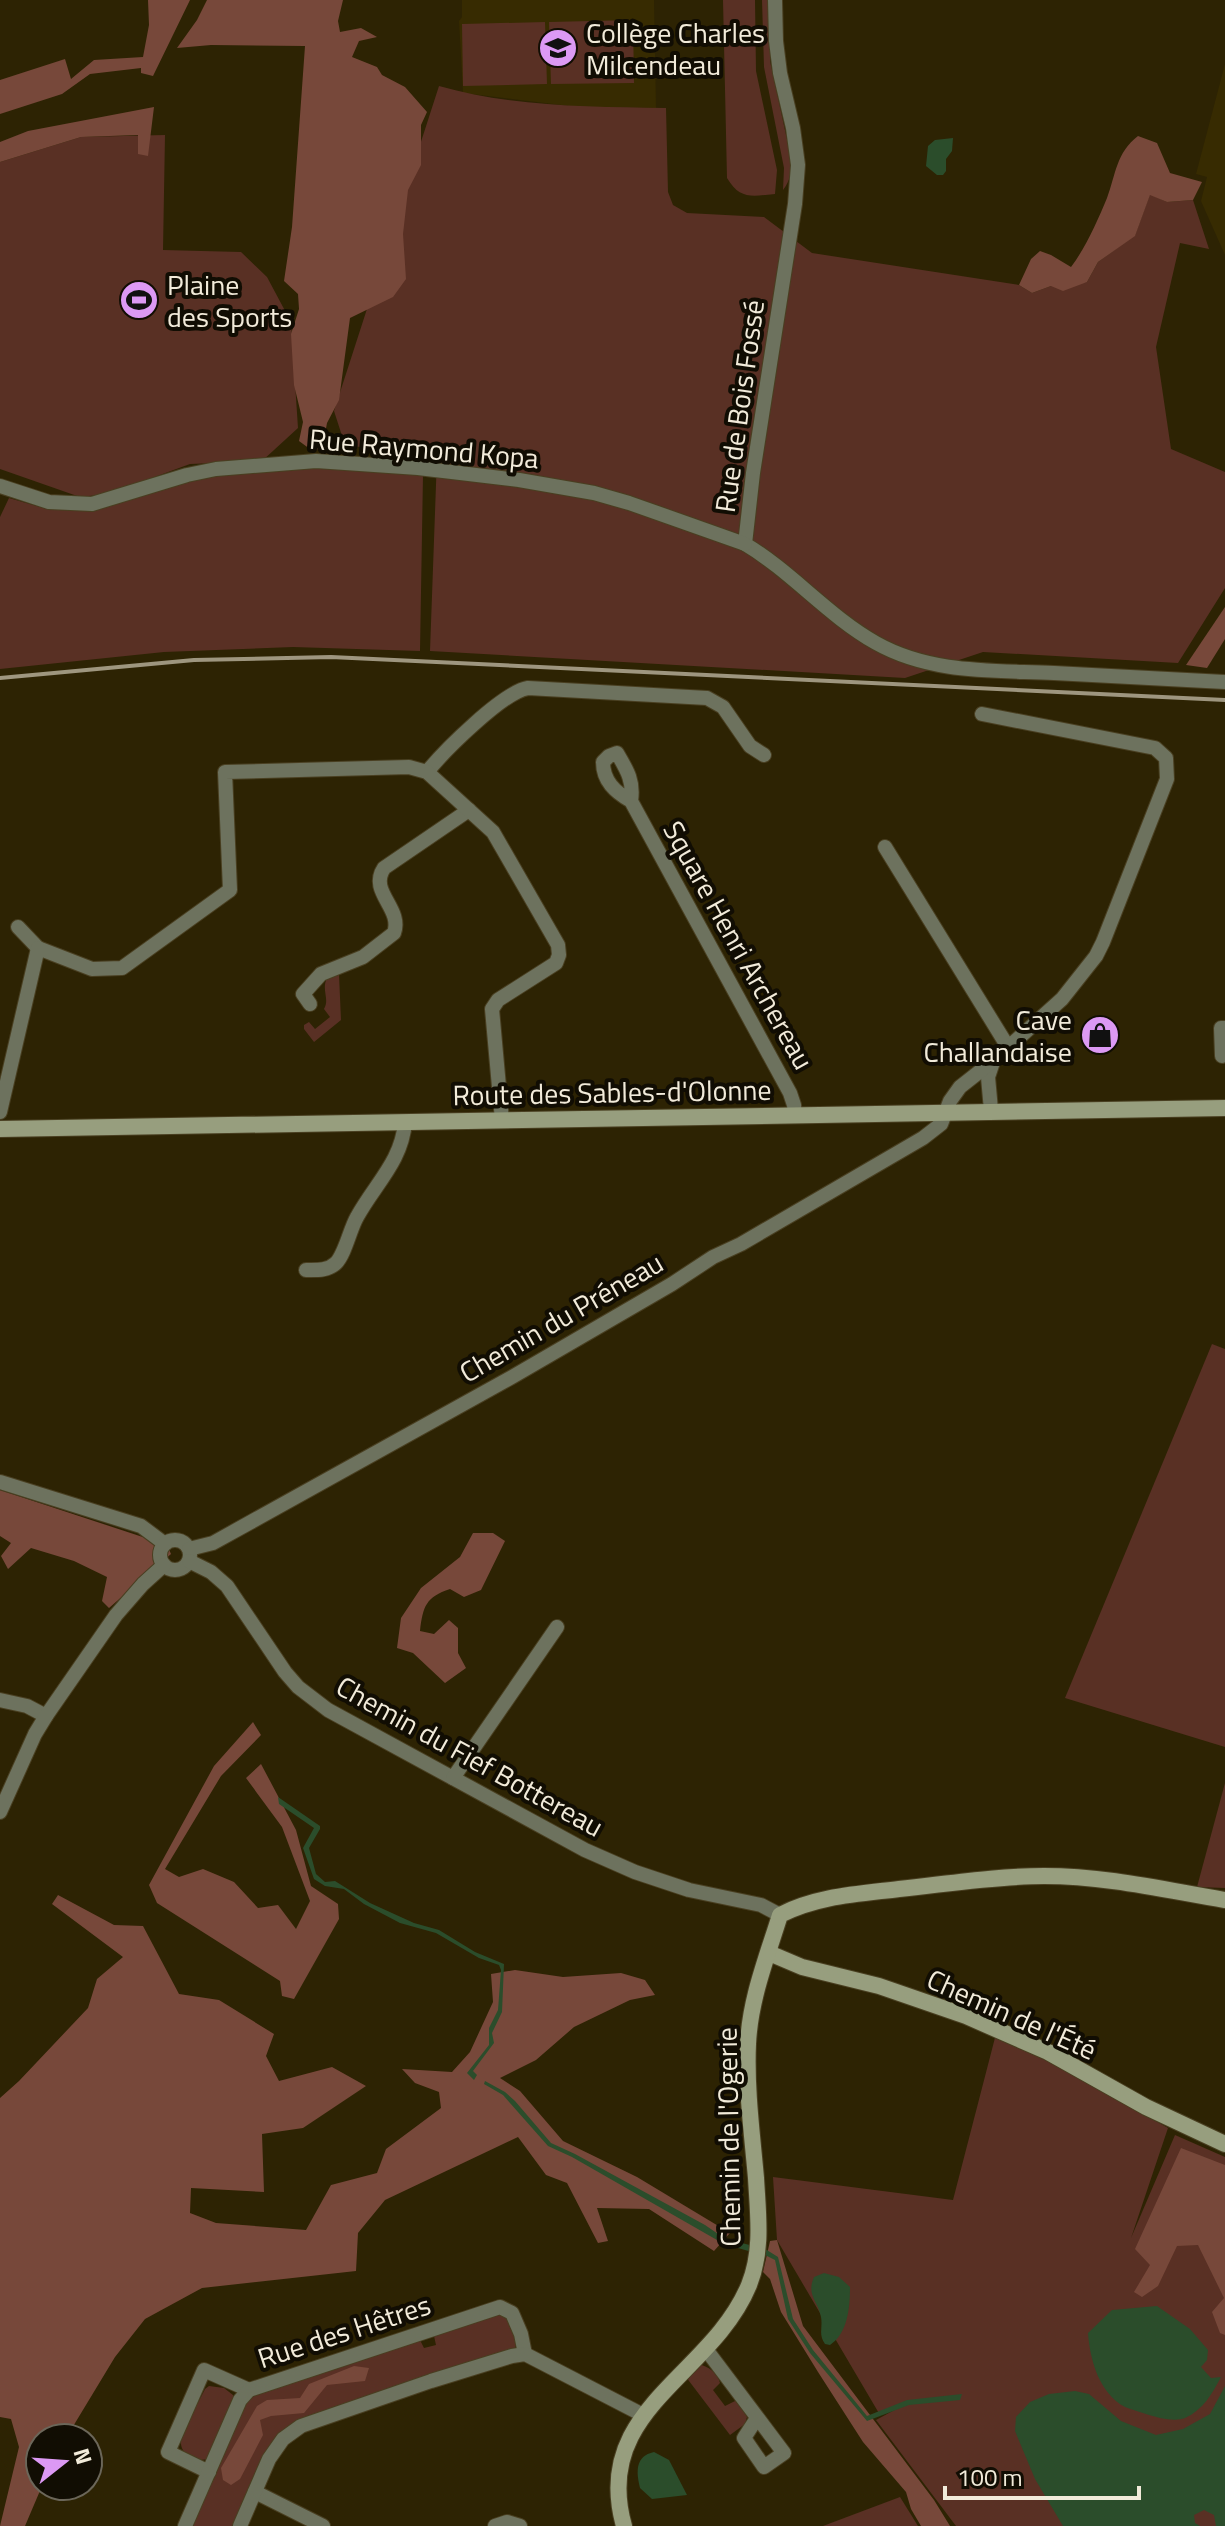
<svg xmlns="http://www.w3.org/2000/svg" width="1225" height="2526" font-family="'Titillium Web',sans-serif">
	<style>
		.built { fill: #372b01 }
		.green { fill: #593024 }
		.forest { fill: #77483a }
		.water { fill: #2b4d2b }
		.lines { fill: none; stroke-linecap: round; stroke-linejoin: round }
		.street-casing { stroke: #493f21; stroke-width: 16 }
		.secondary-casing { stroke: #493f21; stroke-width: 18 }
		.street { stroke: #6d725e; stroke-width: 14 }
		.secondary { stroke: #979e7e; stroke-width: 16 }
		.rail { stroke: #9e967f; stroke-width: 4 }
		.labels { text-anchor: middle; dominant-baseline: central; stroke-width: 8; stroke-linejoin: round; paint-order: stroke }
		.poi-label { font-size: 28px; fill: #f2ebda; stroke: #110d03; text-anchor: start }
		.street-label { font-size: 28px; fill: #f2ebda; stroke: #110d03 }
	</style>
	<rect width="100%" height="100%" fill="#2d2303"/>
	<g class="built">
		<polygon points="462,0 654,0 656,108 577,107 463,93 459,21 462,17"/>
		<polygon points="1225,64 1225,255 1201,201 1207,177 1196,174"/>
	</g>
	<g class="green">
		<path d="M723,0H755L756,71L777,170L775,194C752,196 740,200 727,178Z"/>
		<path d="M762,0H770V61L791,158C791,171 791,180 783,190L784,168L764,67Z"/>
		<polygon points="633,20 634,83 551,84 549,22"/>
		<polygon points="545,22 547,84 463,86 462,24"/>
		<path d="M439,86C512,107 591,107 666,108L668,192L673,205L687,213L764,217L812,253L1019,285L1032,293L1051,286L1087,282L1098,262L1135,235L1150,194L1167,202L1193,200L1209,249L1180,243L1156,347L1171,449L1225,472V588L1178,663L983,652L905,678L430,651L437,457L345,445L334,411Z"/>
		<polygon points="165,135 163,250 241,252 267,277 291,322 298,428 262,461 190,464 108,494 80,497 0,469 0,162 81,137"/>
		<polygon points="321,467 423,475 420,651 293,647 164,652 0,669 0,517 9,498 47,509 92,511 185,481 219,475"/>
		<path d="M339,974L341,1020L314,1042L304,1029V1025L309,1022L315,1029L330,1017L324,1009C330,999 321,990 327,978Z"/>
		<polygon points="1212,1344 1225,1349 1225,1747 1065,1698"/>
		<polygon points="1225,1783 1225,1888 1197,1887"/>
		<polygon points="997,2030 1168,2128 1131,2238 1175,2135 1225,2157 1225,2526 956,2526 876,2420 900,2407 880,2415 777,2240 773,2177 953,2200"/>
		<path d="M500,2312C513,2320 519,2335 515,2349L284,2432L235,2526H190L248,2399L267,2390L419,2338L424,2348L436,2345L434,2336Z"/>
		<path d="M698,2364C708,2366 718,2373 720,2383L713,2390L725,2406L737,2400L747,2417L745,2424L730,2435L686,2377Z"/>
		<path d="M209,2386L224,2388L233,2395L234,2402L208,2459C195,2462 179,2455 181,2439C183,2428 200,2400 205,2389Z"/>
		<polygon points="900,2497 918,2526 823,2526"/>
	</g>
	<g class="forest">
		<polygon points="148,0 190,0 153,76 141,73 141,68 90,74 62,94 0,114 0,80 65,59 71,79 94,60 143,57 149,25"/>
		<polygon points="207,0 343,0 338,21 340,32 361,28 377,37 359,41 352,57 377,67 382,75 405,87 427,112 421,125 421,165 408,190 403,234 406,279 393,297 350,318 339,400 327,423 323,445 314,452 299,441 303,422 294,385 291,334 299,309 298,294 284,281 292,227 305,46 211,45 177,48 197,20"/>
		<polygon points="154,107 148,156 138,154 138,135 81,137 0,162 0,142 28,131"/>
		<path d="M1138,136L1157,143L1170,173L1202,182L1193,200L1167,202L1150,195L1135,236L1098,262L1087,282L1063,291L1051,286L1032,293L1019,285L1031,259L1040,251L1051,255L1071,267C1086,247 1097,222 1107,198C1116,174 1116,153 1138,136Z"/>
		<polygon points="1225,607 1225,639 1207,668 1186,665"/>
		<polygon points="0,1490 167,1545 171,1554 109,1608 102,1601 107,1577 74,1561 31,1548 8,1569 1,1556 11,1543 0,1536"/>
		<path d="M473,1533H493L505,1541L481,1590L464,1597L450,1589C426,1597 423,1606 420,1631L434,1634L449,1620L458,1628V1653L466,1668L445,1683L413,1653L397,1648L401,1618L421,1588L460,1557Z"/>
		<polygon points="253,1722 261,1735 221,1776 165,1869 179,1877 203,1869 234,1882 258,1908 278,1905 296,1929 310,1901 282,1827 246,1778 261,1764 296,1830 311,1886 338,1904 339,1919 294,1999 282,1996 280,1981 157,1903 149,1885 214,1766"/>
		<polygon points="58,1895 114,1925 143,1926 179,1994 219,2000 274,2034 266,2056 279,2081 332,2067 366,2086 303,2128 262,2134 264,2192 191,2188 190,2213 216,2223 306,2230 331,2185 377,2173 386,2149 441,2108 439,2092 415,2083 402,2069 452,2072 470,2052 493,2002 491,1974 515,1970 563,1977 621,1973 645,1980 655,1995 630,2000 574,2027 536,2060 500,2078 520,2091 563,2141 637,2177 730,2233 714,2251 649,2209 597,2208 608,2241 598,2243 567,2183 546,2175 518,2137 385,2200 358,2233 356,2271 202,2288 145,2319 115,2357 66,2438 40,2438 40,2486 42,2486 25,2526 0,2526 19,2447 11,2419 0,2417 0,2098 19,2081 88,2008 97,1979 123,1957 52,1904"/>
		<polygon points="1181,2148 1225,2165 1225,2335 1220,2333 1212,2312 1224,2298 1198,2245 1177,2246 1158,2286 1142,2297 1134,2292 1150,2265 1135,2249"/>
		<polygon points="777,2240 803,2326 934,2500 950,2526 921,2526 911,2509 906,2492 863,2442 818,2372 781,2312 770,2279 763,2272 770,2241"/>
		<polygon points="354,2366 369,2368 365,2381 327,2385 304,2413 271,2416 260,2420 263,2435 240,2479 231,2485 223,2480 221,2468 257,2406 267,2400 300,2398 309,2384"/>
	</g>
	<g class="water">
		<polygon points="953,138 952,151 946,159 946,171 943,175 937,175 926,166 928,146 935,140"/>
		<polygon points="278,1797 320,1826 320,1829 309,1848 316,1874 325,1882 335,1881 370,1903 414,1923 439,1930 475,1952 504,1964 502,2012 492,2033 494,2043 473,2071 477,2075 474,2080 467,2073 489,2045 489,2028 498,2010 501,1970 499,1965 479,1958 436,1933 400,1923 364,1904 344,1889 325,1886 314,1879 303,1848 314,1828 279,1804"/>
		<polygon points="485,2081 505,2092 515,2101 551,2143 575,2154 705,2225 724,2238 753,2246 752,2252 724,2244 572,2157 548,2146 503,2095 484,2084"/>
		<polygon points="762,2247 778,2257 793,2319 813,2350 867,2416 907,2400 962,2394 960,2400 909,2405 867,2421 810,2353 788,2319 775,2260 761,2253"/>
		<path d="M824,2273L839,2277L850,2287C850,2307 848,2333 830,2345L825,2344C818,2334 823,2328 821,2317C818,2301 806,2295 814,2277Z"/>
		<path d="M1157,2306L1190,2329L1208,2350L1207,2360L1201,2367L1211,2378L1221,2377C1212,2394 1203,2410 1185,2418C1175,2422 1159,2418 1149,2415C1141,2412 1132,2410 1125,2407C1099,2393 1090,2360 1088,2333L1112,2310Z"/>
		<polygon points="1225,2386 1225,2526 1216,2526 1214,2515 1204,2510 1194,2515 1195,2523 1200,2526 1063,2526 1035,2479 1015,2431 1016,2417 1030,2402 1049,2394 1075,2391 1089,2394 1121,2421 1156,2435 1183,2429 1210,2414"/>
		<path d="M654,2452L669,2460L687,2495L652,2499L640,2488C636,2472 635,2456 654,2452Z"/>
	</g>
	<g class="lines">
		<g class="street-casing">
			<g id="street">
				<path d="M775,0L776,41L780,73L793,128L798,165L795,204L753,473L745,544C792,572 828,616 876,643C931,674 994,670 1054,673C1111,676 1168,679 1225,682"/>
				<polyline points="0,486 49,502 92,504 187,475 216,469 316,461 418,468 519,480 594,493 629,503 745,544"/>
				<path d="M427,772C444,751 503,692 528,688L707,698L723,707L750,746L764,755"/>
				<path d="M631,801C634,781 627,770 617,753L609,756L603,762C603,781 615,792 631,801L790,1093L794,1105L795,1115"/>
				<polyline points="885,847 1008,1047"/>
				<polyline points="18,927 38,948"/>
				<path d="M310,1004L303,994L321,974L363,957L394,933C403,908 368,892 384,868L469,810"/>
				<polyline points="1222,1056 1221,1028 1225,1028"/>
				<polyline points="991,1110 988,1077 993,1062"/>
				<polyline points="0,1112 38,948 92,969 122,968 230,890 225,772 409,767 427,772 493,832 558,945 559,955 556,963 498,1000 492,1009 502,1120"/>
				<path d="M306,1270C316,1270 328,1271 336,1263C345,1254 350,1229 357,1217C375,1184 402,1161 405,1122"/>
				<polyline points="0,1482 141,1526 165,1544"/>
				<circle cx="175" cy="1555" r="15"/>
				<polyline points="189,1549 213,1543 512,1377 672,1284 713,1257 741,1244 923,1138 941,1124 950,1101 960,1087 993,1061 1062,999 1096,956 1103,942 1167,779 1166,758 1155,748 982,714"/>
				<polyline points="189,1561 211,1572 227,1586 285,1672 298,1687 328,1710 585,1850 635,1872 689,1890 761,1905 780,1915"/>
				<polyline points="0,1700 27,1706 46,1716"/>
				<polyline points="453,1778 557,1627"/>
				<polyline points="0,1812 35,1734 46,1716 116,1615 143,1584 164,1565"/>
				<polyline points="705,2348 784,2453 764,2467 744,2438 757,2418"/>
				<polyline points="209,2472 168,2452 204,2370 249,2390"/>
				<polyline points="255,2492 323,2526"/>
				<polyline points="185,2526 240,2400 249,2390 500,2307 512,2313 521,2334 525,2354"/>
				<polyline points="240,2526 269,2459 283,2439 301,2426 431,2381 512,2356 525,2354 643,2415"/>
				<polyline points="495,2526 507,2522 520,2526"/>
			</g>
		</g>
		<g class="secondary-casing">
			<g id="secondary">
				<polyline points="0,1129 1225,1108"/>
				<polyline points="769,1953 802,1967 879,1986 966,2016 1048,2052 1146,2107 1225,2144"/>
				<path d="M624,2526C591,2409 711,2377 749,2285C763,2250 758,2215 756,2178C752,2133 746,2088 748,2044C750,1999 767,1957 780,1915C817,1896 858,1894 899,1889C947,1884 996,1876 1044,1876C1106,1876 1165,1890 1225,1900"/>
			</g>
		</g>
		<use href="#street" class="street"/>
		<use href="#secondary" class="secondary"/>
		<polyline class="rail" points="0,678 194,660 331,657 1225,700"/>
	</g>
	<defs>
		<g id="school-disc" transform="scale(2)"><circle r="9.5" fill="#dc99f4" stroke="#110d03"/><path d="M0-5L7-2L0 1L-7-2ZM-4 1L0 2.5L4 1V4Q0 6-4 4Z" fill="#111"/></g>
		<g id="stadium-disc" transform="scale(2)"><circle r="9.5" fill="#dc99f4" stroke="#110d03"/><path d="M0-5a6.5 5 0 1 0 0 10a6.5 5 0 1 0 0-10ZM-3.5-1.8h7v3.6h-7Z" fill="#111"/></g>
		<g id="shop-disc" transform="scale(2)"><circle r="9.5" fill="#dc99f4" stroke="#110d03"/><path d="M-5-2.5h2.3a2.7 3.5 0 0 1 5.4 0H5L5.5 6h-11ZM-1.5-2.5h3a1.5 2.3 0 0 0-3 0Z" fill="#111"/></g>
	</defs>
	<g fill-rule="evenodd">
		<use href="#school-disc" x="558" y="48"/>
		<use href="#stadium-disc" x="139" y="300"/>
		<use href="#shop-disc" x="1100" y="1035"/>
	</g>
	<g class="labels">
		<g class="poi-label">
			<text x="586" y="32">Collège Charles<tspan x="586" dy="32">Milcendeau</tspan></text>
			<text x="167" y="284">Plaine<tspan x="167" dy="32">des Sports</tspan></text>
			<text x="1072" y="1019" text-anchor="end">Cave<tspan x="1072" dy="32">Challandaise</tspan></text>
		</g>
		<g class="street-label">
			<text transform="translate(739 406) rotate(-82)">Rue de Bois Fossé</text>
			<text transform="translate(424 448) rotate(5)">Rue Raymond Kopa</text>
			<text transform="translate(739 945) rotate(61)">Square Henri Archereau</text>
			<text transform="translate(612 1092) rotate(-1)">Route des Sables-d'Olonne</text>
			<text transform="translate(561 1317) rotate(-30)">Chemin du Préneau</text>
			<text transform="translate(470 1756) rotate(29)">Chemin du Fief Bottereau</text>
			<text transform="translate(1012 2014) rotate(24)">Chemin de l'Été</text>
			<text transform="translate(728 2137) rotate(-91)">Chemin de l'Ogerie</text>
			<text transform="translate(344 2331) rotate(-18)">Rue des Hêtres</text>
		</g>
	</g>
	<g transform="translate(64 2462) rotate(73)"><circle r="38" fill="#110d03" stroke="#6b6659" stroke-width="2"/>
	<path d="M0-6L14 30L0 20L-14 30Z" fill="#dc99f4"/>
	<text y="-12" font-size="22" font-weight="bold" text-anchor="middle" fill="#f2ebda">N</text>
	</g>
	<path d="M945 2486v12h194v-12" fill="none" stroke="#f2ebda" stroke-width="4"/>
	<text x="957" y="2486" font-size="24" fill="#f2ebda" stroke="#110d03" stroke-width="6" paint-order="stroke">100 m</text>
</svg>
